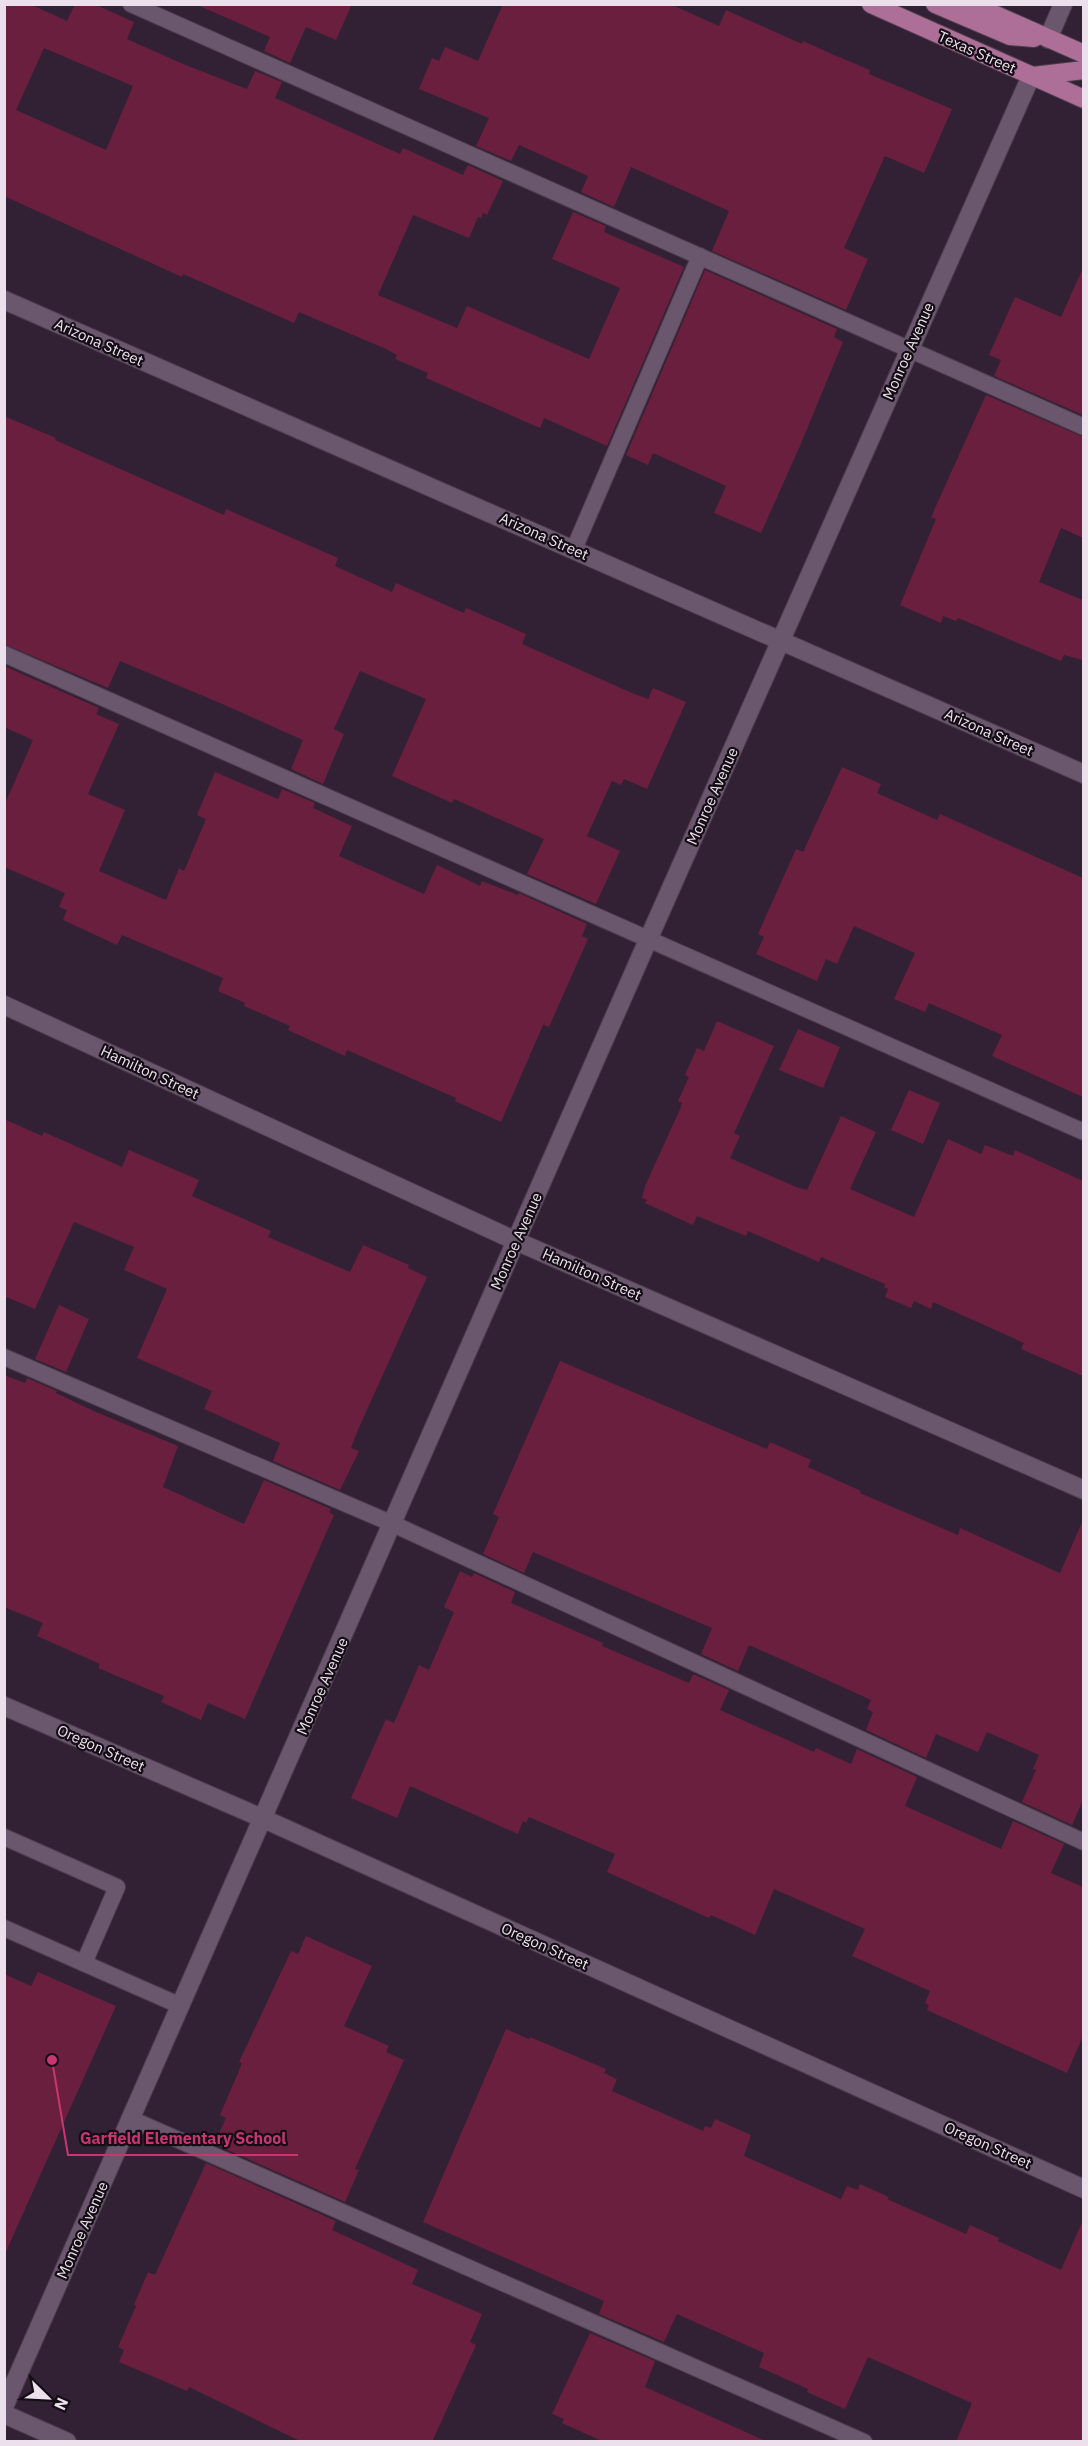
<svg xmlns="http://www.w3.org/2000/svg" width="1088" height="2446" font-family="'IBM Plex Sans',sans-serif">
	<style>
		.building { fill: #6a1f3e; fill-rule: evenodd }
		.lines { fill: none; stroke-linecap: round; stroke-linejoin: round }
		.lane-casing { stroke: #4c3d4d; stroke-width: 18 }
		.street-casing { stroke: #4c3d4d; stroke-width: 20 }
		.secondary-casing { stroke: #4c3d4d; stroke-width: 20 }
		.primary-casing { stroke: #4c3d4d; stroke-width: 20 }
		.lane { stroke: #6a576d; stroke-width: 16 }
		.street { stroke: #6a576d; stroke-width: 18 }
		.secondary { stroke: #6a576d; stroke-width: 18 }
		.primary { stroke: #ad6f97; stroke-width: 18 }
		.labels { text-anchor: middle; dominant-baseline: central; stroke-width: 4.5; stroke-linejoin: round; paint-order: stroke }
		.street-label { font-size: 15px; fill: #ece0ed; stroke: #150d16 }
		.leader { fill: none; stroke: #c83671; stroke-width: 2 }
		.callout-dot { fill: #c83671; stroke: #150d16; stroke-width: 2 }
		.callout-label { font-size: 16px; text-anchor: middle; font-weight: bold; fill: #c83671; stroke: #150d16; stroke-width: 4.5; stroke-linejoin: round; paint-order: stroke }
	</style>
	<rect width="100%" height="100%" fill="#322134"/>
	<g class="building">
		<path d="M4,4H30L67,21L75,4H94L134,22L127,39L183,64L247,89L255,71L282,82L275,98L400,154L403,148L463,175L468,165L503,181L487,215L483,213L481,218L478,217L469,238L413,215L378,295L457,328L467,306L589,359L620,288L552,259L573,212L606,226L604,232L684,267L607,446L544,418L540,428L426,378L428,373L395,359L397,355L386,349L299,312L294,323L183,274L182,277L4,196ZM44,48L133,86L106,150L16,110Z"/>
		<polygon points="195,4 352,4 336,40 306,27 290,63 264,51 270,37"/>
		<polygon points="503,4 670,4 719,26 726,10 802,44 803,41 832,54 870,70 869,74 952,109 924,173 885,156 844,248 868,259 846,310 712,251 729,211 631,167 614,207 581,192 588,176 519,145 511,161 476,146 489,118 419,89 432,58 439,61 445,47 478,61"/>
		<polygon points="1083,268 1083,415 994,376 1001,360 989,355 1015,297 1061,317"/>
		<polygon points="705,270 837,329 834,337 843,342 800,446 761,533 714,513 726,486 653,453 648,465 626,455"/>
		<polygon points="986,395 1083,437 1083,538 1061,528 1039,582 1083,600 1083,660 1064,655 1061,661 958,618 956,621 943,616 941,623 900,605 936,519 931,517"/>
		<polygon points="4,416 56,438 55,440 224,515 226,509 338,558 335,566 392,592 396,583 464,613 466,608 526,634 522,644 632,693 648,699 653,688 686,702 647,789 624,779 621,785 612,781 587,836 620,851 596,904 527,874 544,839 454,799 452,803 392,776 426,699 360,671 334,729 344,734 323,784 291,769 303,740 220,703 120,661 108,688 4,644"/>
		<polygon points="4,666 99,708 96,714 119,724 88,794 125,810 99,871 166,900 179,868 184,871 206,819 197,815 215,772 278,799 282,789 315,803 313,808 352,826 339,856 424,894 437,865 480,886 482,881 518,895 519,893 587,924 582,936 588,939 549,1027 543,1025 501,1122 455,1101 456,1098 347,1050 345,1056 288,1030 290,1026 244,1006 245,1003 218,991 223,978 122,935 117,945 63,920 67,910 59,907 65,893 4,867 4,806 33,740 4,727"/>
		<polygon points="842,767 881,784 877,793 937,820 940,814 1083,878 1083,1097 992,1056 1002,1035 929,1003 925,1012 894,999 915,953 854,926 837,964 826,959 817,981 756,954 764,937 758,934 796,849 803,852"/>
		<polygon points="717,1021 774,1046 734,1133 740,1136 730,1158 796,1187 807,1190 841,1116 876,1132 850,1189 914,1217 948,1139 981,1154 985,1145 1013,1156 1015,1150 1083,1181 1083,1376 1021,1349 1024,1343 933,1302 931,1309 914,1301 911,1308 885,1297 888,1289 884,1287 885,1284 821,1257 819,1262 748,1231 746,1236 697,1216 693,1225 645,1203 647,1200 642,1198 645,1186 681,1107 682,1103 678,1101 689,1077 685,1075 697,1048 704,1051"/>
		<polygon points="798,1029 840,1047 823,1088 779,1070"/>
		<polygon points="909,1090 940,1103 923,1144 891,1130"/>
		<polygon points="4,1119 42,1136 44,1132 122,1167 129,1150 199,1180 192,1196 271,1231 268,1237 350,1272 363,1245 409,1265 408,1268 427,1277 357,1432 351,1448 359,1451 340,1490 273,1461 280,1443 204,1409 212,1391 137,1358 167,1289 124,1270 134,1247 74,1222 35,1309 4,1296"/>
		<polygon points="59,1305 89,1319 66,1372 35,1359"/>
		<polygon points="560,1361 767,1449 770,1442 811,1460 808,1467 861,1491 860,1493 958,1535 960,1528 1060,1573 1083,1520 1083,1800 1072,1825 1022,1802 1036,1770 1033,1769 1039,1755 987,1732 978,1752 936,1734 926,1758 866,1730 873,1712 867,1709 871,1700 803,1669 749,1645 738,1671 701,1654 712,1628 533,1552 524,1573 483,1554 499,1517 493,1514"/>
		<polygon points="4,1375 25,1383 27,1378 57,1391 56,1393 96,1412 178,1446 163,1487 244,1524 264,1480 331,1509 329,1512 334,1515 245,1719 208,1703 201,1720 161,1702 164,1696 98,1668 100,1664 37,1636 43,1623 4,1607"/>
		<polygon points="460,1571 472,1577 474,1573 515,1592 511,1603 603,1643 602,1646 689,1683 693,1674 729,1690 720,1710 814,1752 816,1748 851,1764 857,1749 917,1777 905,1806 1001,1849 1013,1821 1064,1844 1051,1873 1083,1887 1083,2036 1067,2073 927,2010 929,2005 925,2003 930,1991 852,1956 865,1929 774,1889 755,1935 711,1915 709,1918 607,1872 615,1854 529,1817 526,1823 523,1821 518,1834 410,1786 397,1818 351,1798 386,1719 394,1723 419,1665 429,1670 454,1612 444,1607"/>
		<polygon points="306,1936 372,1966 344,2026 389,2046 386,2052 404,2060 355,2169 359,2170 345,2202 214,2144 226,2118 220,2115 238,2073 242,2063 239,2062 291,1951 298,1954"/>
		<polygon points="38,1972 116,2006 4,2256 4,1974 31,1986"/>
		<polygon points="506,2029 529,2039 530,2037 606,2069 604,2073 617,2079 612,2091 703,2131 705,2126 711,2128 715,2119 751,2135 744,2156 841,2199 847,2186 858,2190 860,2184 889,2197 887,2199 966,2234 970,2225 999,2238 998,2241 1061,2270 1083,2220 1083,2442 956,2442 972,2403 868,2357 845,2409 807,2392 808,2389 759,2367 764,2353 677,2314 664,2342 599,2314 604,2301 423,2222"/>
		<polygon points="206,2163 336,2221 332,2230 418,2270 412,2284 482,2314 470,2342 476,2345 432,2442 302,2442 189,2387 187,2391 119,2362 124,2350 118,2347 136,2306 134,2305 148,2272 155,2275"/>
		<polygon points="590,2333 655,2361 645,2387 768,2442 604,2442 562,2423 564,2419 552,2414"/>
	</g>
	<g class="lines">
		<g class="lane-casing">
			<g id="lane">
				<polyline points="131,4 1084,427"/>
				<polyline points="574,549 700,256"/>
				<polyline points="4,654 1084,1132"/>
				<polyline points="4,1357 393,1524 1084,1842"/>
				<polyline points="4,1837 117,1887 84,1963"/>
				<polyline points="4,1928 181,2006"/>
				<polyline points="131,2119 864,2442"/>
			</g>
		</g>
		<g class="street-casing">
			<g id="street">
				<polyline points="1048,39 1063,4"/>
				<polyline points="4,300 1084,774"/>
				<polyline points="4,1005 516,1241 1084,1490"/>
				<polyline points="4,2414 67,2442"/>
			</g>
		</g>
		<g class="secondary-casing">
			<g id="secondary">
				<polyline points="4,1706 264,1819 1084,2189"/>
				<polyline points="4,2407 648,940 1031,76"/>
			</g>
		</g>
		<g class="primary-casing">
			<g id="primary">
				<polyline points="871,4 1084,99"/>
				<polyline points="935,4 1010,36 1034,38"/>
				<polyline points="971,4 1084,54"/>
				<polyline points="1033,76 1084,70"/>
			</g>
		</g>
		<use href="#lane" class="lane"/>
		<use href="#street" class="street"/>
		<use href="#secondary" class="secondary"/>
		<use href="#primary" class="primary"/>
	</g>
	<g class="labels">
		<g class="street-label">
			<text transform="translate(977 52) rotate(24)">Texas Street</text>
			<text transform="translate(99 342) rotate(24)">Arizona Street</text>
			<text transform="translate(908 351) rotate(-66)">Monroe Avenue</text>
			<text transform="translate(544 536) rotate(24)">Arizona Street</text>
			<text transform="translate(989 732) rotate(24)">Arizona Street</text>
			<text transform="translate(712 796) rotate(-66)">Monroe Avenue</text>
			<text transform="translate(150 1072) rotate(25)">Hamilton Street</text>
			<text transform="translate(516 1241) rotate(-66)">Monroe Avenue</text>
			<text transform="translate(592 1274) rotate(24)">Hamilton Street</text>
			<text transform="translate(322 1686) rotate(-66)">Monroe Avenue</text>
			<text transform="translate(101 1748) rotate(24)">Oregon Street</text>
			<text transform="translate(545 1946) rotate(24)">Oregon Street</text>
			<text transform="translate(988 2145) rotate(24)">Oregon Street</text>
			<text transform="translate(82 2230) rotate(-66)">Monroe Avenue</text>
		</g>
	</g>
	<path class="leader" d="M52 2060L68 2155H298"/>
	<circle class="callout-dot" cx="52" cy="2060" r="6"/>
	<g class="callout-label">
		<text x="183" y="2144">Garfield Elementary School</text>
	</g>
	<rect width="1088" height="2446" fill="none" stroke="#ece0ed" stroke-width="12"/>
	<g transform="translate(48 2398) rotate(114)" stroke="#150d16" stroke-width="4.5" paint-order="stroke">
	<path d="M0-4.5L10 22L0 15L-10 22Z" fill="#ece0ed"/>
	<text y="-9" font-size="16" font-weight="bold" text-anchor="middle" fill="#ece0ed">N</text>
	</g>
</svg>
